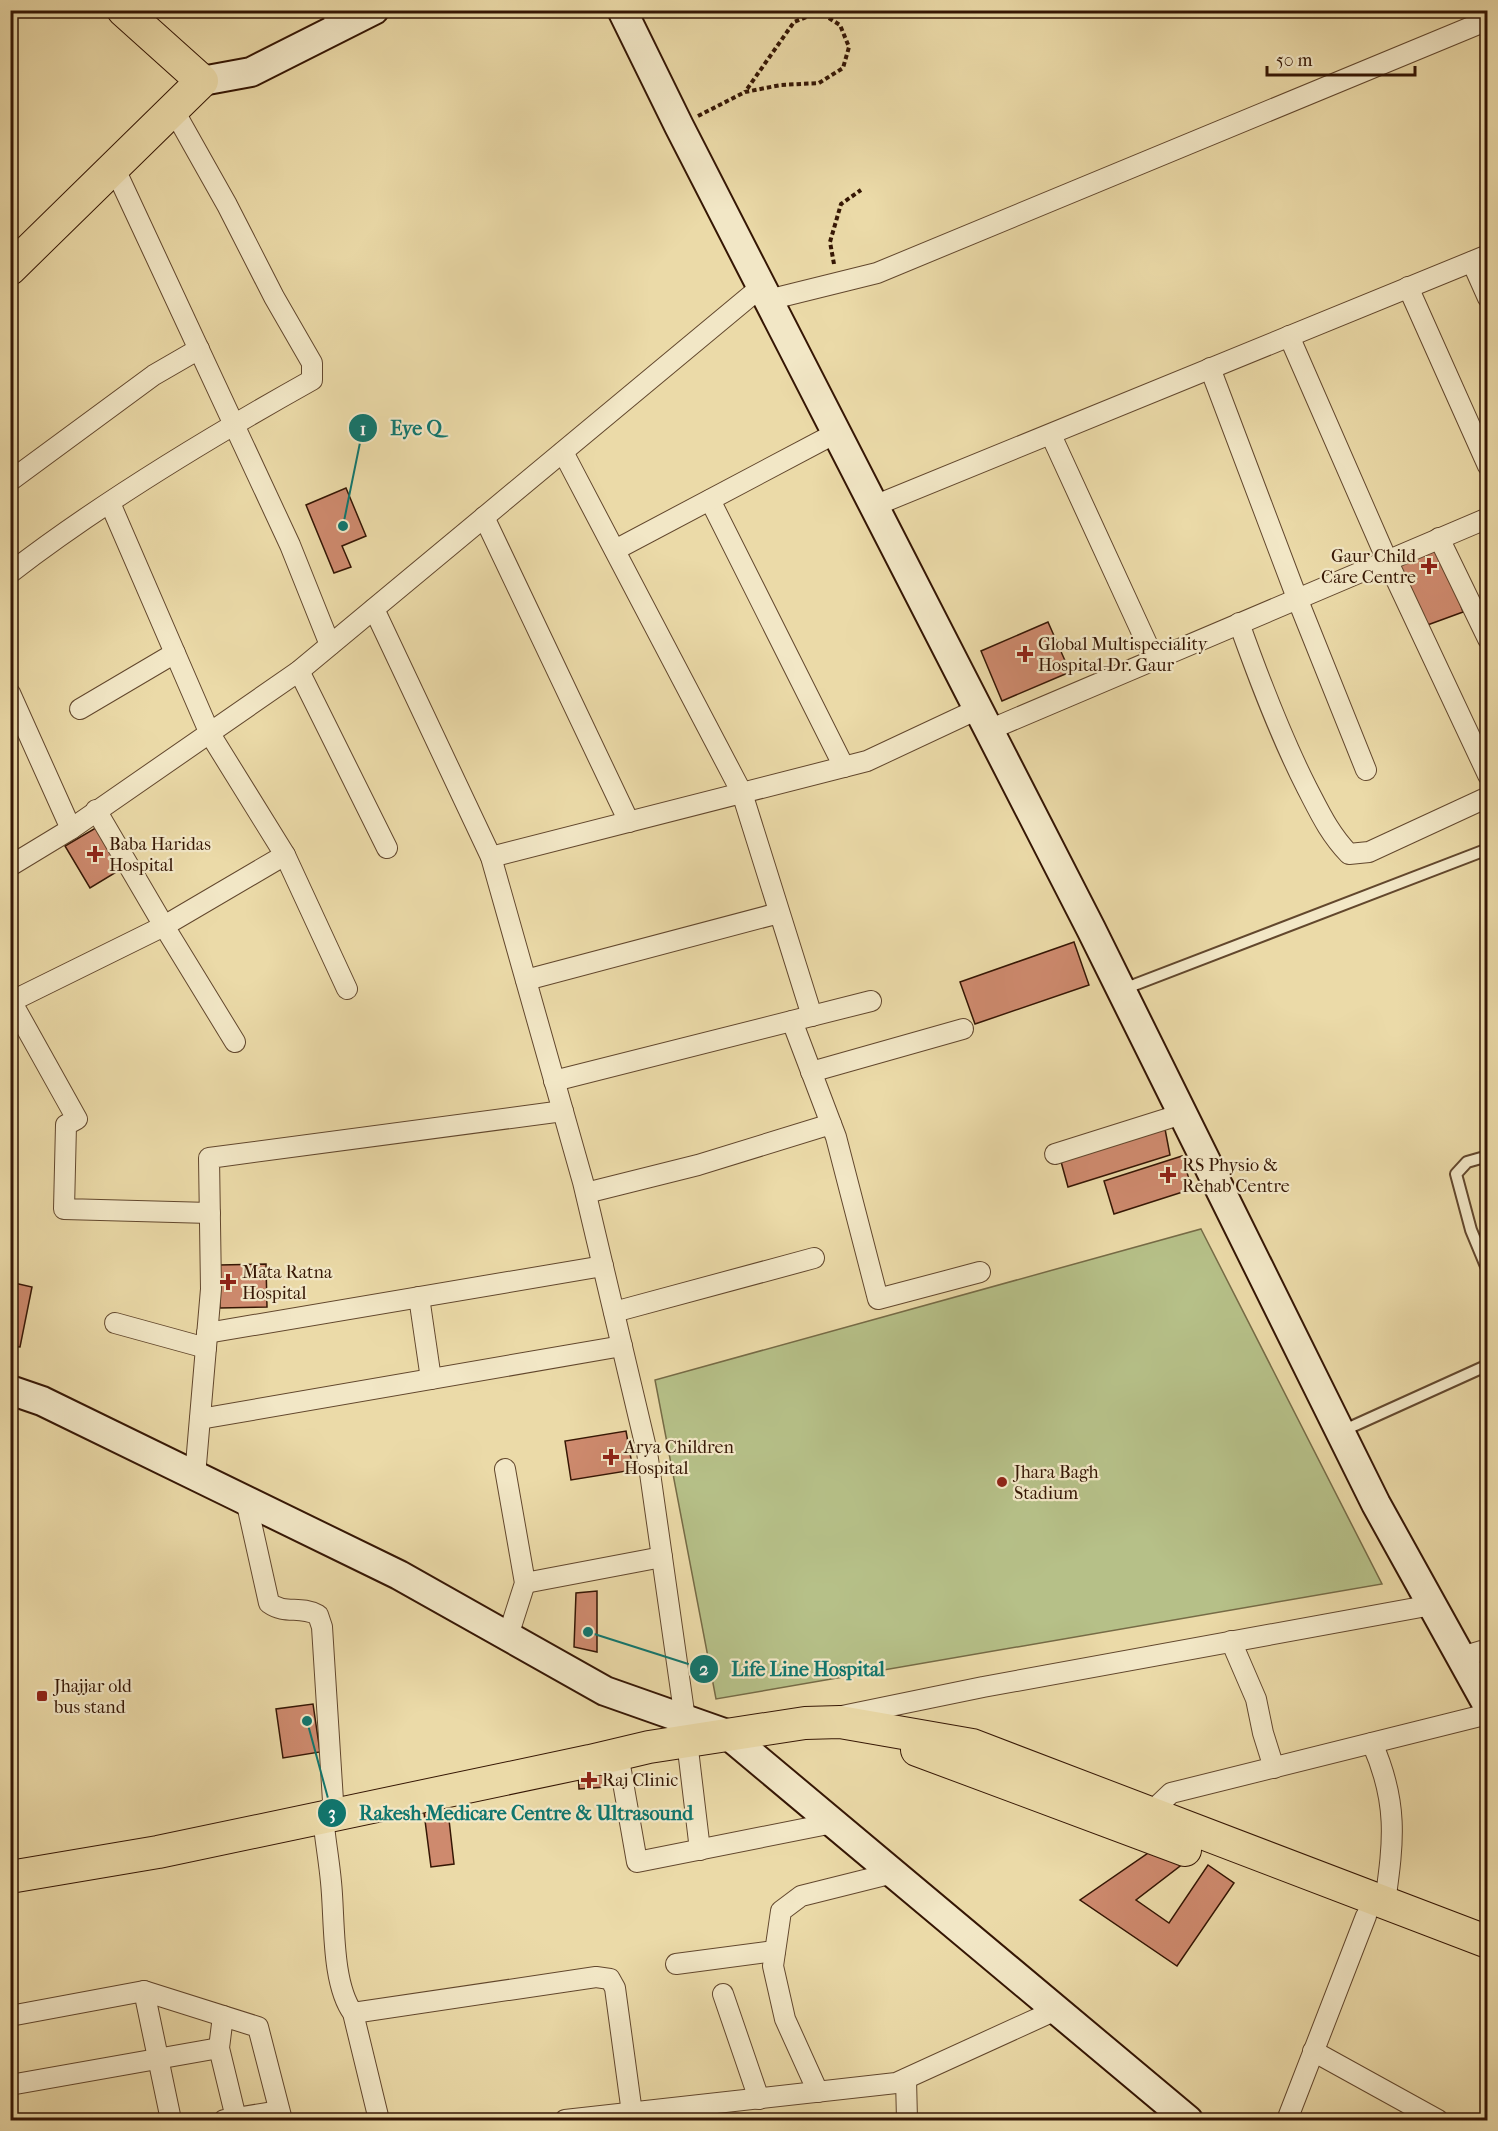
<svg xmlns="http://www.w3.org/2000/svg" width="1498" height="2131" font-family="'IM FELL French Canon',serif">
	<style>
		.green { fill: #b6c088; stroke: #766b46; stroke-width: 1.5 }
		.building { fill: #ce8a6e; stroke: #351604; stroke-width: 1.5 }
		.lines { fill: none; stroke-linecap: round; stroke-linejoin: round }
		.lane-casing { stroke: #62472d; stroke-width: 14 }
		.street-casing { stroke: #62472d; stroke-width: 22 }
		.secondary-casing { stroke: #351604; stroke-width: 32 }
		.primary-casing { stroke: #351604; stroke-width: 34 }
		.path { stroke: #351604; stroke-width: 4; stroke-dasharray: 4.5 3; stroke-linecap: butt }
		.lane { stroke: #f2e7c6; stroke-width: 10 }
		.street { stroke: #f2e7c6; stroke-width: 20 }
		.secondary { stroke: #f2e7c6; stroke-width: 28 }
		.primary { stroke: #ebdaa8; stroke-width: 32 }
		.poi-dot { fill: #8f2418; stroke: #f2e7c6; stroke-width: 2 }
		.labels { text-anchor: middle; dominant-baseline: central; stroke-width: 4.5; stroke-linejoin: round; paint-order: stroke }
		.poi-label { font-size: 18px; fill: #351604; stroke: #f2e7c6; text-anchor: start }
		.leader { fill: none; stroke: #0f766e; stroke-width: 2 }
		.callout-dot { fill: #0f766e; stroke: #f2e7c6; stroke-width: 2 }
		.mark-label { font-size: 18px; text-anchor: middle; font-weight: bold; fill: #fff }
		.callout-label { font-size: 20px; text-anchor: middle; font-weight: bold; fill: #0f766e; stroke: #f2e7c6; stroke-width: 4.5; stroke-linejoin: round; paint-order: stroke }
	</style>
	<rect width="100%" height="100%" fill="#ebdaa8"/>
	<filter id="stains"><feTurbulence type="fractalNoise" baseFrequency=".00333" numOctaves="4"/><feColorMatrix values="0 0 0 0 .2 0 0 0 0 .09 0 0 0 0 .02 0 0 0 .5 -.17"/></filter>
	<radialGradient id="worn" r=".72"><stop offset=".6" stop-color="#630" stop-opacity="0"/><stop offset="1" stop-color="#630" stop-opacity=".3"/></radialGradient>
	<polygon class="green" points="1201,1229 1382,1584 716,1699 655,1380"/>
	<g class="building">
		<polygon points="346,488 366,536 342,546 351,567 334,573 306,505"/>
		<polygon points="1441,549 1463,612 1422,627 1399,564"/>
		<polygon points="1048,622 1070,672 1002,701 981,651"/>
		<polygon points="99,826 123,868 90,888 65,846"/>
		<polygon points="1074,942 1089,985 975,1024 960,982"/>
		<polygon points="1165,1129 1170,1155 1068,1187 1060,1158"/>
		<polygon points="1182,1156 1192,1189 1114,1214 1104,1181"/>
		<polygon points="266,1264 267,1307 220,1308 219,1265"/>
		<polygon points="10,1282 32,1287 20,1347 10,1346"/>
		<polygon points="626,1431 633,1470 571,1480 565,1441"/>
		<polygon points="597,1591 597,1652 574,1647 576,1593"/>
		<polygon points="313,1704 320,1752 283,1758 276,1709"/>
		<polygon points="604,1767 605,1787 579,1789 578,1769"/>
		<polygon points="447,1802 454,1864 431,1867 423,1805"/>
		<polygon points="1157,1847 1184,1863 1136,1900 1169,1923 1208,1865 1234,1883 1177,1966 1080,1900"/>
	</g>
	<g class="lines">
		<g class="lane-casing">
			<g id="lane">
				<polyline points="326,10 335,30"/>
				<polyline points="1121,990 1488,849"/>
				<polyline points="1488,1156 1467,1162 1456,1174 1471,1230 1488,1271"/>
				<polyline points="1340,1432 1488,1365"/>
			</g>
		</g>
		<g class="street-casing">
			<g id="street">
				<polyline points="114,167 290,545 330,645"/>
				<polyline points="1472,262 1488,298"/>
				<polyline points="1408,287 1488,466"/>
				<polyline points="768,300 877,273 1488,20"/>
				<polyline points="1289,336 1387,560 1488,775"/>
				<polyline points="1210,368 1297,598 1366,770"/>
				<polyline points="1051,435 1154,659"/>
				<polyline points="563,452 742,793 812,1016"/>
				<polyline points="10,481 154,375 199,349"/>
				<polyline points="710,500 844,767"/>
				<polyline points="110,503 210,734 285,855 347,989"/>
				<polyline points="874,506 1488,255"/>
				<polyline points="484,517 629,822"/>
				<polyline points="1439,538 1488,639"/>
				<polyline points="615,550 836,433"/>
				<path d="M10,573C103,501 210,437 312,380V363L274,297L227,205L173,109"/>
				<polyline points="374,609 491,857 583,1182 647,1452 685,1719"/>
				<path d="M1239,623C1259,679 1280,735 1307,788C1320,813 1329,833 1349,854L1369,852L1488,797"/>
				<polyline points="299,671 387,848"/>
				<polyline points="10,693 71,829"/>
				<polyline points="80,709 175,653"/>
				<polyline points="989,730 1488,518"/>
				<polyline points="96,810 164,926 235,1042"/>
				<polyline points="491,857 867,761 978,709"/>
				<polyline points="10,866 71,829 299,671 761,287"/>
				<polyline points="526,980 779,913"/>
				<polyline points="10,999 77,1119 66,1125 64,1209 210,1213"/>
				<polyline points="10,1002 164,926 285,855"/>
				<polyline points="792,1021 836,1137 878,1299 980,1272"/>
				<polyline points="811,1072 963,1029"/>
				<polyline points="554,1081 871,1001"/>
				<polyline points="1055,1154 1182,1114"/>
				<polyline points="586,1193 698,1165 831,1124"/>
				<polyline points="419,1297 431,1379"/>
				<polyline points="614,1312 814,1258"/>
				<polyline points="115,1323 206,1348"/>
				<polyline points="207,1333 603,1266"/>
				<polyline points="200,1419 622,1346"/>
				<polyline points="505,1469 525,1583 508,1636"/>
				<polyline points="195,1476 211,1289 209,1158 563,1111"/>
				<path d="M246,1500L269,1603C286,1615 299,1605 318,1615L322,1627L333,1801"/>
				<polyline points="525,1583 662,1557"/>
				<polyline points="1231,1641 1256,1699 1263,1733 1274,1768"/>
				<polyline points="1461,1657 1488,1649"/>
				<polyline points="842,1716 983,1687 1432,1605"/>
				<polyline points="687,1741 700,1850"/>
				<path d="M1372,1743C1398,1802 1394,1840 1385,1902"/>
				<polyline points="618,1754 637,1862 833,1823"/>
				<polyline points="1150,1813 1171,1793 1488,1714"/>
				<path d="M323,1817C325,1839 329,1860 331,1882C335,1919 331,1983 353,2013L379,2120"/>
				<polyline points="676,1964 775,1951"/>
				<polyline points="144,1991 171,2120"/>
				<polyline points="723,1994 759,2099"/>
				<polyline points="353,2013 596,1977 610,1979 615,1988 632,2113"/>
				<polyline points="10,2016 144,1991 258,2027 282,2120"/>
				<polyline points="223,2016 219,2048 236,2118"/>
				<polyline points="1313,2051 1438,2120"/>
				<polyline points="906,2079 907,2120"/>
				<polyline points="10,2085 219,2048"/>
				<polyline points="818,2092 785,2019 773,1966 781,1911 801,1896 893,1873"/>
				<polyline points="224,2120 279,2111"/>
				<polyline points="565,2120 896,2083 1056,2010"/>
				<polyline points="1287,2120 1366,1916"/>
			</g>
		</g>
		<g class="secondary-casing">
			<g id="secondary">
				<polyline points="622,10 679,126 1091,929 1376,1504 1488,1706"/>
				<polyline points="202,81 251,72 374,10"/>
				<polyline points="10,1390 42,1401 399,1575 605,1691 727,1734 1188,2120"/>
			</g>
		</g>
		<g class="primary-casing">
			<g id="primary">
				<polyline points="10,269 202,81 123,10"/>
				<polyline points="917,1750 1185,1850"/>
				<polyline points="10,1877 158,1852 590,1761 649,1747 805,1723 840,1722 972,1745 1488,1942"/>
			</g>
		</g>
		<g class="path">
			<polyline points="698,116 745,92 781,85 819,83 843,68 849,47 840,25 819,12 794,22 745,92"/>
			<polyline points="834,264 830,242 841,204 861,190"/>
		</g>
		<use href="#lane" class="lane"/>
		<use href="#street" class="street"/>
		<use href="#secondary" class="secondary"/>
		<use href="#primary" class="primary"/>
	</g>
	<g class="poi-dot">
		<path d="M1426 557h6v6h6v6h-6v6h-6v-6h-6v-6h6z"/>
		<path d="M1022 645h6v6h6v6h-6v6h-6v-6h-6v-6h6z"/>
		<path d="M92 845h6v6h6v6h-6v6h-6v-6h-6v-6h6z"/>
		<path d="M1165 1166h6v6h6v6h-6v6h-6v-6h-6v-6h6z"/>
		<path d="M225 1273h6v6h6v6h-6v6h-6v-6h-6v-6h6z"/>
		<path d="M608 1448h6v6h6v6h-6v6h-6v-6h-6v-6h6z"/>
		<circle cx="1002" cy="1482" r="6"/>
		<rect x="36" y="1690" width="12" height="12" rx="3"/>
		<path d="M586 1771h6v6h6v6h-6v6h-6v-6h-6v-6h6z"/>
	</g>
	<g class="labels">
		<g class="poi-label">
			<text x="1416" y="556" text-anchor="end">Gaur Child<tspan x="1416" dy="21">Care Centre</tspan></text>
			<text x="1038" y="644">Global Multispeciality<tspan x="1038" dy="21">Hospital-Dr. Gaur</tspan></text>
			<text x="109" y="844">Baba Haridas<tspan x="109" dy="21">Hospital</tspan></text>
			<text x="1182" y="1165">RS Physio &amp;<tspan x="1182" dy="21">Rehab Centre</tspan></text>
			<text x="242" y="1272">Mata Ratna<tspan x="242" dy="21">Hospital</tspan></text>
			<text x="624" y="1447">Arya Children<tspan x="624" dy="21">Hospital</tspan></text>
			<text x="1014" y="1472">Jhara Bagh<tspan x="1014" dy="21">Stadium</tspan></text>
			<text x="54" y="1686">Jhajjar old<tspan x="54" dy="21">bus stand</tspan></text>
			<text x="602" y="1780">Raj Clinic</text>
		</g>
	</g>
	<path class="leader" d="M343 526L363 428M588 1632L704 1669M307 1721L332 1813"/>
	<g class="callout-dot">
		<circle cx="343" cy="526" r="6"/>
		<circle cx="588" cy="1632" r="6"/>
		<circle cx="307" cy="1721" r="6"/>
		<circle cx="363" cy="428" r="15"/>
		<circle cx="704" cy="1669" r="15"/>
		<circle cx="332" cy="1813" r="15"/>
	</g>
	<g class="mark-label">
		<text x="363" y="435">1</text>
		<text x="704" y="1675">2</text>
		<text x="332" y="1819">3</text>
	</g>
	<g class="callout-label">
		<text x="416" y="435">Eye Q</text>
		<text x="808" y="1676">Life Line Hospital</text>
		<text x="526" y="1820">Rakesh Medicare Centre &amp; Ultrasound</text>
	</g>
	<rect width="1498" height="2131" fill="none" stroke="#ebdaa8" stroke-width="36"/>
	<rect x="12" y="12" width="1474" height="2107" fill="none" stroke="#351604" stroke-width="3"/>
	<rect x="18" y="18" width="1462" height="2095" fill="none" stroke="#351604" stroke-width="1.5"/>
	<path d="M1267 66v9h148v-9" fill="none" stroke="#351604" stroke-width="3"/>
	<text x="1276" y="66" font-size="18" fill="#351604" stroke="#f2e7c6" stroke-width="4.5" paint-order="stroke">50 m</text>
	<rect width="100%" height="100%" filter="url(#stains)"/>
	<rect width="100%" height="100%" fill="url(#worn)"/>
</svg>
